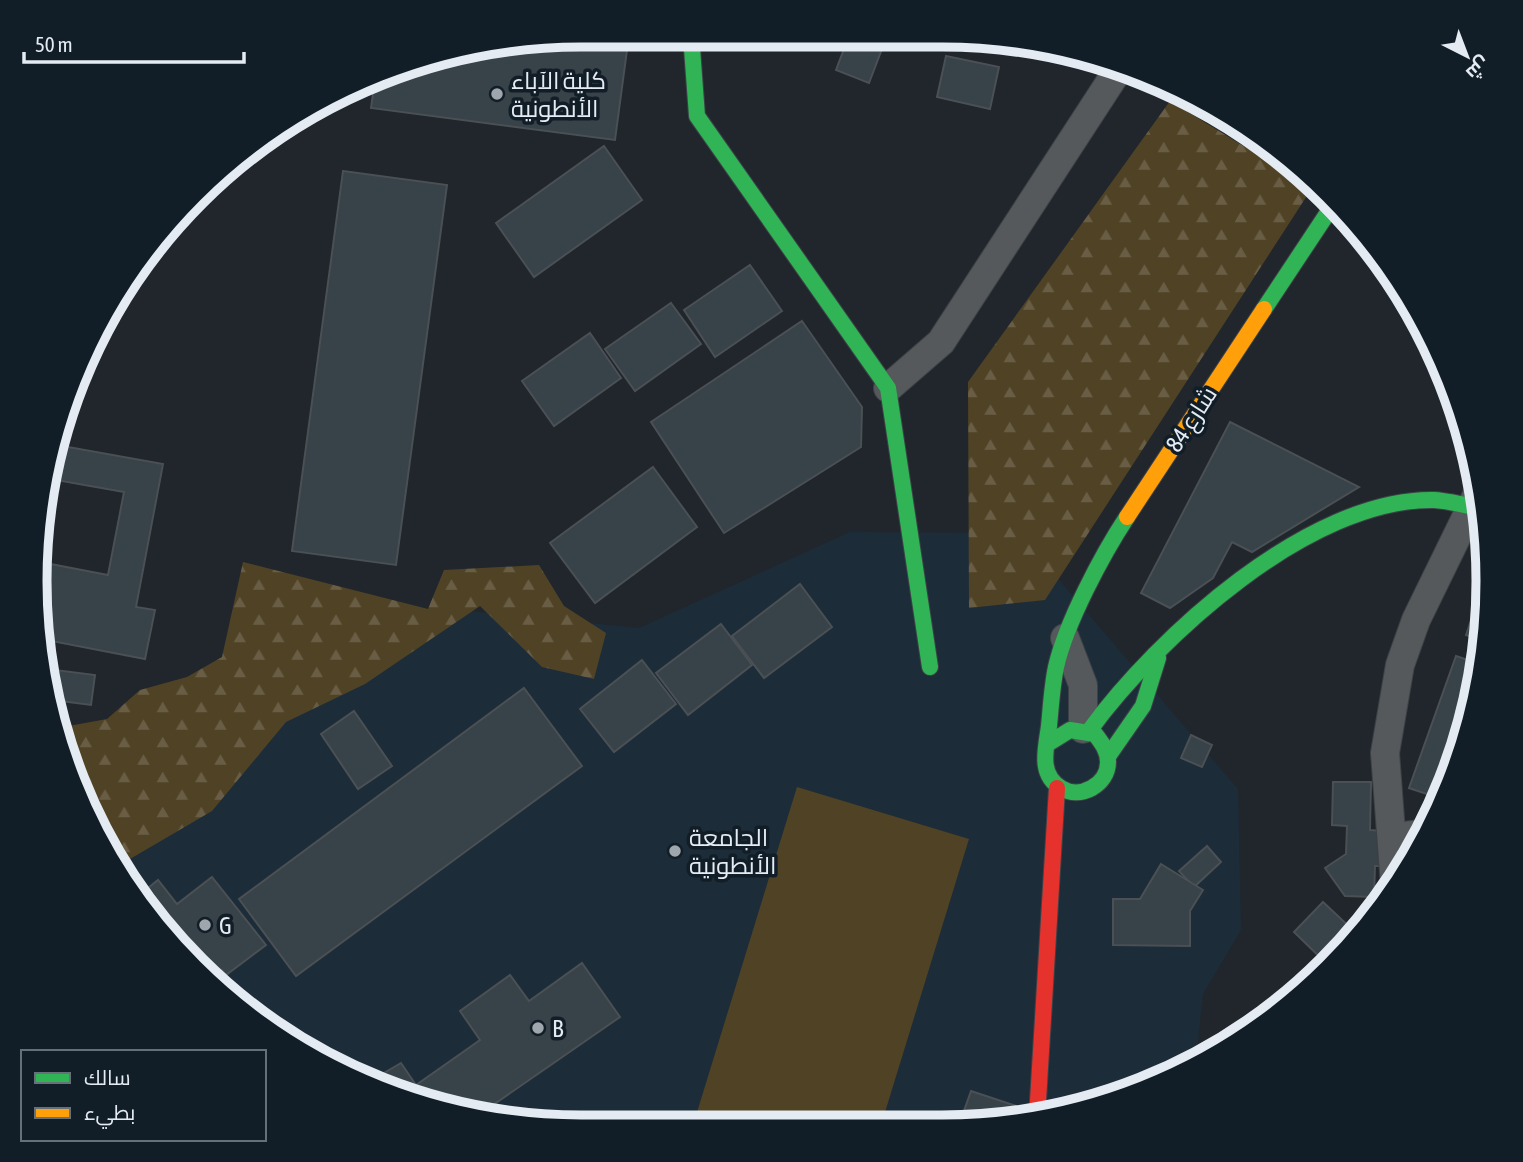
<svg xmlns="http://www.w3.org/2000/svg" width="1523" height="1162" font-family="'Asap Condensed',Cairo,sans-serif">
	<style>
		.built { fill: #1d2c39 }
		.green { fill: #504325 }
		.forest { fill: url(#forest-firs) }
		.building { fill: #384249; stroke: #4a5054; stroke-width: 2 }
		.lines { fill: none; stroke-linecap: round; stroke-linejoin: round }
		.street-casing { stroke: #3c4247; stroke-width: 30 }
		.fast-casing { stroke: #3c4247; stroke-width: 18 }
		.slow-casing { stroke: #3c4247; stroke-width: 18 }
		.jam-casing { stroke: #3c4247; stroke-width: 18 }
		.street { stroke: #56595b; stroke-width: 28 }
		.fast { stroke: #30b455; stroke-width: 16 }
		.slow { stroke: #ff9f0a; stroke-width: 16 }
		.jam { stroke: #e5322d; stroke-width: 16 }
		.poi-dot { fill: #9fa6ad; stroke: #121e27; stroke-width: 2.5 }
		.labels { text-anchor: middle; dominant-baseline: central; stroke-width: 7; stroke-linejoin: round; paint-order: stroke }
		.poi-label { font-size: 24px; fill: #e4ebf2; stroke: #121e27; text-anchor: start }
		.street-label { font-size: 24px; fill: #e4ebf2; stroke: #121e27 }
		.rim { fill: none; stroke: #e4ebf2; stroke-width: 9 }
	</style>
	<defs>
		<pattern id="forest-firs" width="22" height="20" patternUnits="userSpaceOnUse" patternTransform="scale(1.75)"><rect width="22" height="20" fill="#504325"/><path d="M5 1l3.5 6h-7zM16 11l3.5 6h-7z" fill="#695e45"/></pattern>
	</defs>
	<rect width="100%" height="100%" fill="#20262c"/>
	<polygon class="built" points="850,532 1019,533 1238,789 1241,930 1203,994 1196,1059 1118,1098 1013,1122 509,1122 372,1086 278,1035 195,967 127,884 94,817 470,611 639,628"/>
	<polygon class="green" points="797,787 969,839 882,1122 694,1122"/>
	<g class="forest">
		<polygon points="1170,101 1312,188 1045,600 969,608 968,382"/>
		<polygon points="243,562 428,609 444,570 539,565 564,606 606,633 594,679 542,667 480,606 365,684 286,722 212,811 118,866 64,756 58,728 107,719 140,690 187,677 222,657"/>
	</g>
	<g class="building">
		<polygon points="581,35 629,35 615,140 371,108 375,80 439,54"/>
		<polygon points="849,36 871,36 885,41 869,83 836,70"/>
		<polygon points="946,56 999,67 990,109 937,97"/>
		<polygon points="604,146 642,200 534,277 496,223"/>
		<polygon points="343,171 447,185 396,565 292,551"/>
		<polygon points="750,265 782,311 715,357 684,310"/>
		<polygon points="671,303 701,344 635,391 605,349"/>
		<polygon points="802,321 862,407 861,447 724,533 651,422"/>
		<polygon points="590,333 621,378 554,426 522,381"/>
		<polygon points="1230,422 1359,487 1252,552 1232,542 1213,578 1170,608 1141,593"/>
		<polygon points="57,445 163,464 136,607 155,610 145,659 41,639 36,616 40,562 108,575 124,492 45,478"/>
		<polygon points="653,467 697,527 595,603 550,543"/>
		<polygon points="800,584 832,627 764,678 732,636"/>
		<polygon points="1483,585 1488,586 1482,640 1466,635"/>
		<polygon points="721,624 752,665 688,715 656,673"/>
		<polygon points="1456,656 1480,664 1477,688 1442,799 1409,788"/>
		<polygon points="642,660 676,704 614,752 580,709"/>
		<polygon points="47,669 95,675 91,705 53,700"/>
		<polygon points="524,688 582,766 296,976 239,899"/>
		<polygon points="354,711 392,766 358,789 321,734"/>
		<polygon points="1191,735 1212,745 1202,767 1181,758"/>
		<polygon points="1333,782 1371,782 1370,830 1382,831 1381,866 1375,866 1374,897 1345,896 1325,868 1346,854 1347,826 1332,825"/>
		<polygon points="1207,846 1221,862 1194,887 1179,871"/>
		<polygon points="1161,864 1203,890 1190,911 1190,946 1113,945 1113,899 1140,899"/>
		<polygon points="212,877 266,945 226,975 222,970 210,980 195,967 137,897 158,880 177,904"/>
		<polygon points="1323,902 1356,933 1329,966 1294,932"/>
		<polygon points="582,963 620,1017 480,1114 367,1083 401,1063 416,1085 480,1040 460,1011 510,975 529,1001"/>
		<polygon points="971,1091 1025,1109 1021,1120 960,1122"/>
	</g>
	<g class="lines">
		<g class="street-casing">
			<g id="street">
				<polyline points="888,388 941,342 1120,67"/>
				<polyline points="1065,638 1083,685 1083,729"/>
				<polyline points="1394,837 1423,834"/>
				<polyline points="1395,885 1385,753 1400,665 1416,620 1479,491"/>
			</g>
		</g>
		<g class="fast-casing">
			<g id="fast">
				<polyline points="691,35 697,116 888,388 930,667"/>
				<polyline points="1264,309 1331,208"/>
				<path d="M1089,731C1158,637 1309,498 1434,500C1450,501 1465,505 1481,509"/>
				<path d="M1049,743L1070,730L1095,734C1102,743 1108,751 1108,762C1108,785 1080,800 1061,788C1038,774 1046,749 1049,726C1051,706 1052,686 1056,667C1066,623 1102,555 1127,517"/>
				<polyline points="1109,755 1143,706 1158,658"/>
			</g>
		</g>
		<g class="slow-casing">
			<polyline id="slow" points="1127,517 1264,309"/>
		</g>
		<g class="jam-casing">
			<polyline id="jam" points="1037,1117 1057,788"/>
		</g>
		<use href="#street" class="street"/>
		<use href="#fast" class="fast"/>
		<use href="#slow" class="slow"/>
		<use href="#jam" class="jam"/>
	</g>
	<g class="poi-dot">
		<circle cx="497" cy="94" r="7"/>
		<circle cx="675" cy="851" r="7"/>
		<circle cx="205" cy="925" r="7"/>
		<circle cx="538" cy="1028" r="7"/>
	</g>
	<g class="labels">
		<g class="poi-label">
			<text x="511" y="80">كلية الآباء<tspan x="511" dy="28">الأنطونية</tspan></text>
			<text x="689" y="837">الجامعة<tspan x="689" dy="28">الأنطونية</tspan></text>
			<text x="219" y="925">G</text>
			<text x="552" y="1028">B</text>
		</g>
		<g class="street-label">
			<text transform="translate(1191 419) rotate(-57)">شارع 84</text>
		</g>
	</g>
	<path d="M0 0H1523V1162H0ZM581 47H942A534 534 0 0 1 1476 581V581A534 534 0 0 1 942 1115H581A534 534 0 0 1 47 581V581A534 534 0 0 1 581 47Z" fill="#121e27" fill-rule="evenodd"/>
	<path class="rim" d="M581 47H942A534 534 0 0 1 1476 581V581A534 534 0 0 1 942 1115H581A534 534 0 0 1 47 581V581A534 534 0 0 1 581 47Z"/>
	<rect x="21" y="1050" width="245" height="91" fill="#121e27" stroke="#667078" stroke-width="2"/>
	<rect x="35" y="1073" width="35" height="10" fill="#30b455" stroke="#667078" stroke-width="2"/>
	<text x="84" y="1085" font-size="21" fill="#e4ebf2">سالك</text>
	<rect x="35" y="1108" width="35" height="10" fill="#ff9f0a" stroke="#667078" stroke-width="2"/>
	<text x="84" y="1120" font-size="21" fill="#e4ebf2">بطيء</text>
	<g transform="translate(1467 56) rotate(138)" stroke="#121e27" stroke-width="5" paint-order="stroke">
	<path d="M0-5L12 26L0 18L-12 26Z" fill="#e4ebf2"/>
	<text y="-10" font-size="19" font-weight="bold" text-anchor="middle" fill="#e4ebf2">ش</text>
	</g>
	<path d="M24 52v10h220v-10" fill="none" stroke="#e4ebf2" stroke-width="3.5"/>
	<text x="35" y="52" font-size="21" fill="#e4ebf2" stroke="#121e27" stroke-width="5" paint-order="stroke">50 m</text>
</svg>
